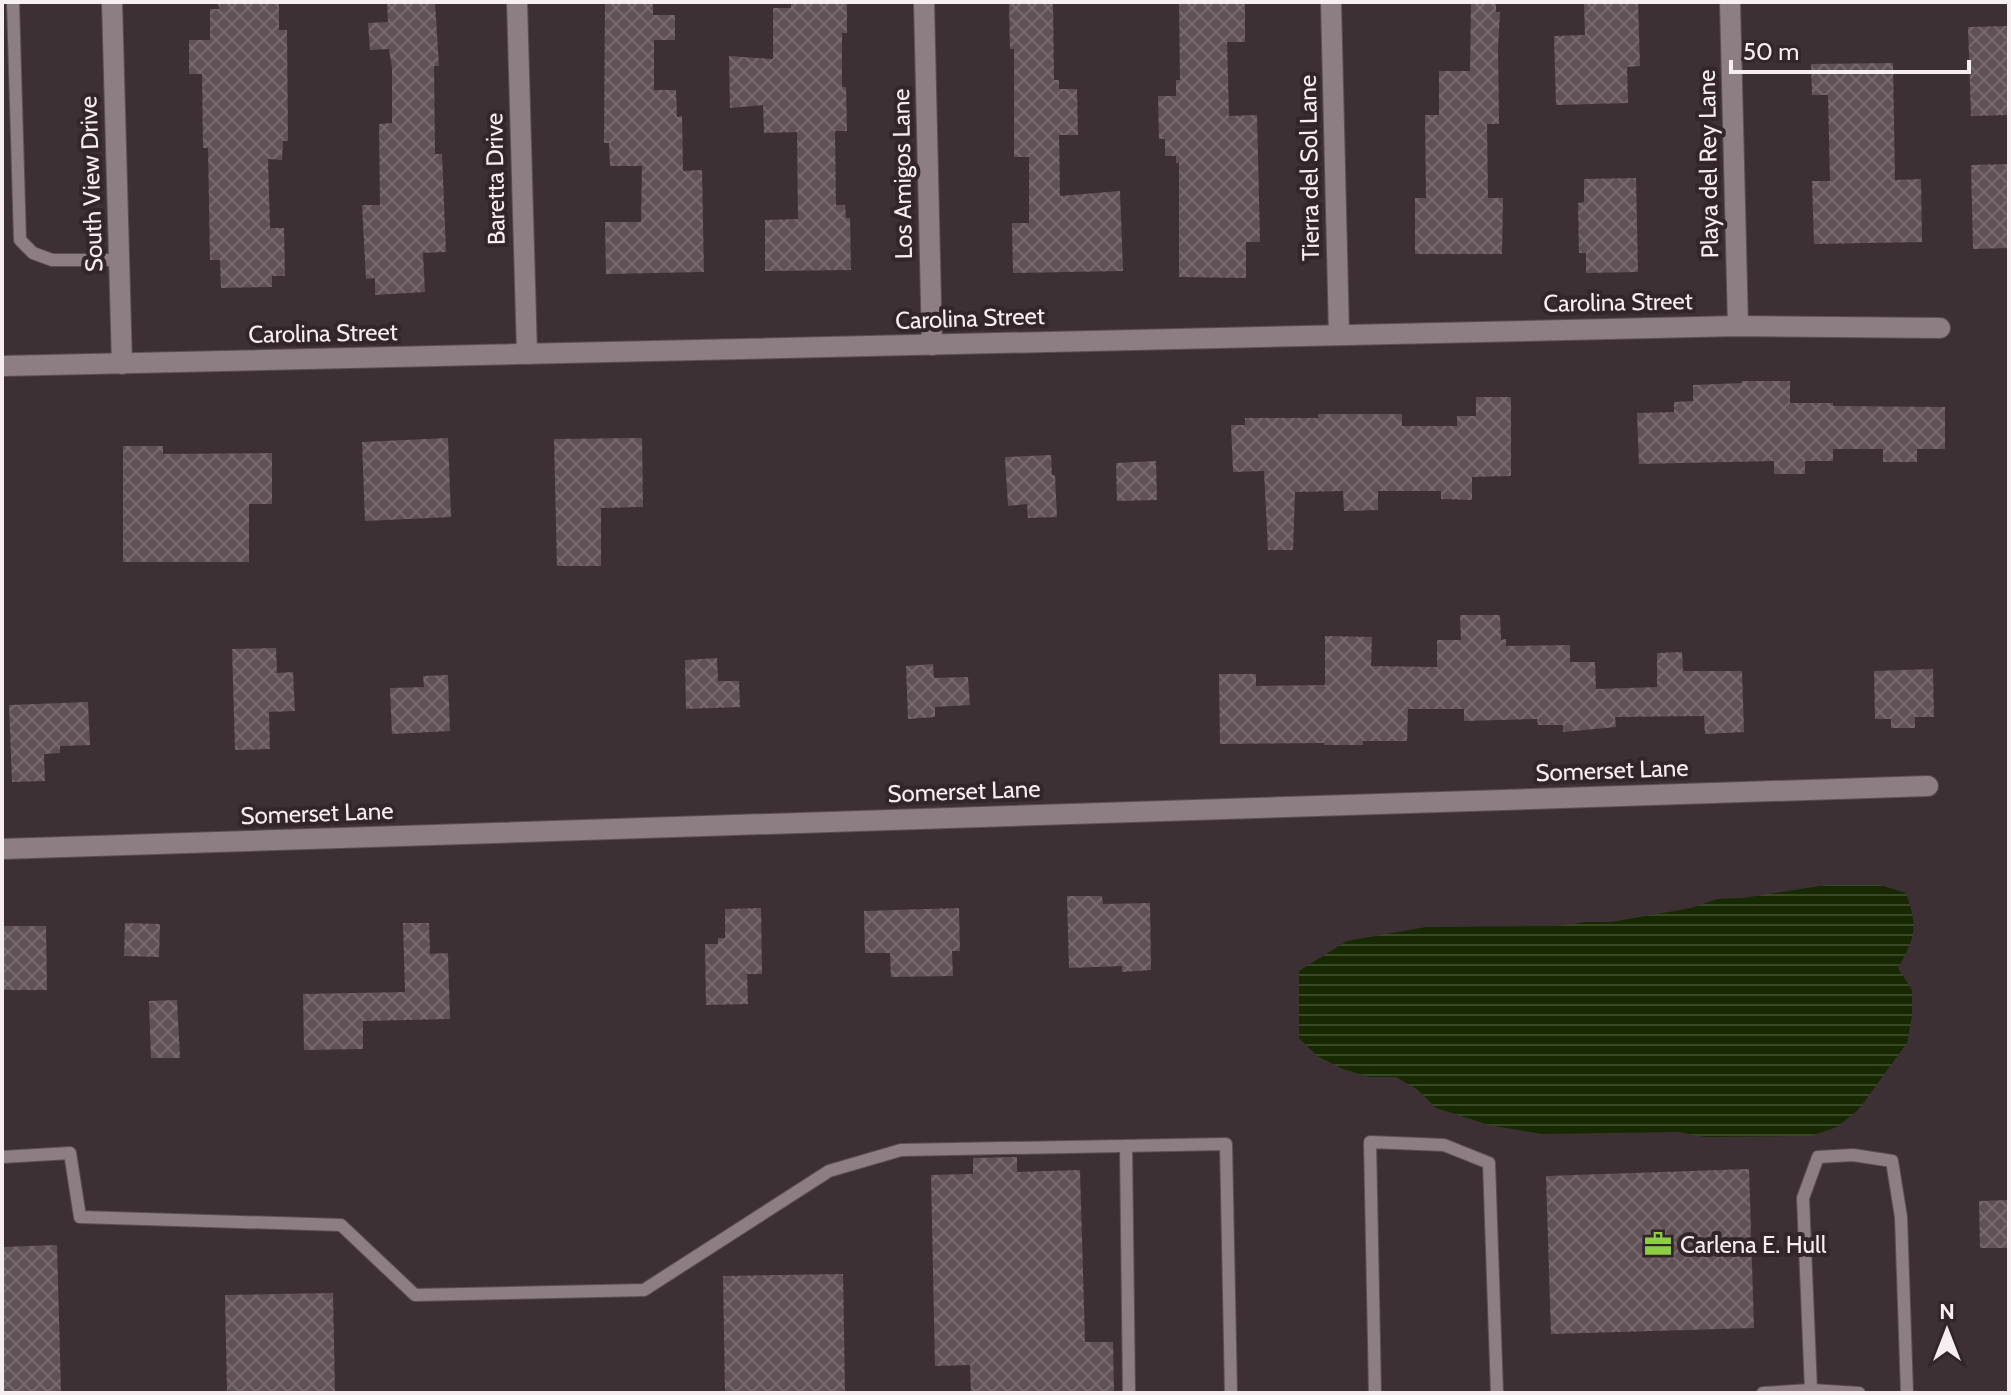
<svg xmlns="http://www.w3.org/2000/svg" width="2011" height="1395" font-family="Cabin,sans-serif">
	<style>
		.water { fill: url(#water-rules) }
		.building { fill: url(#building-cross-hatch) }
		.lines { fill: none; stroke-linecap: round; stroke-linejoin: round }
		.lane-casing { stroke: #5a5054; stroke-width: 14 }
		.street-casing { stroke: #5a5054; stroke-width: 22 }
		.lane { stroke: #8d7e84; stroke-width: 12 }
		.street { stroke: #8d7e84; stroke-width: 20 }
		.labels { text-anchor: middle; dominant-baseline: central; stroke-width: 8; stroke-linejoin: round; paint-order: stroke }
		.street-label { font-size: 24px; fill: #f6eef1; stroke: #32262b }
		.poi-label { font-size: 24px; fill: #f6eef1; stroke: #32262b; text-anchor: start }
	</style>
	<defs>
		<pattern id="water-rules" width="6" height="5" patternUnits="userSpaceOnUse" patternTransform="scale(2)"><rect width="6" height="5" fill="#162900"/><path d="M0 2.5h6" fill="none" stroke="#384826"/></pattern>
		<pattern id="building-cross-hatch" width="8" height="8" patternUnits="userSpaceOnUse" patternTransform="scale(2)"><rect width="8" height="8" fill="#5f5156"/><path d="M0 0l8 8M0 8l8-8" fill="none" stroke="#776a6f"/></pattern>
	</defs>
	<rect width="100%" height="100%" fill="#3d3035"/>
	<path class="water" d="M1827,885H1880L1906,893C1918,928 1916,936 1898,968L1912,990V1016L1907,1043L1859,1109L1837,1127L1811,1136L1705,1137L1679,1132L1542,1134L1489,1125L1436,1108L1418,1090L1396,1077H1369L1343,1069L1317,1056L1299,1038V971L1347,941L1426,927L1558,926L1585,922H1611L1691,908L1717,899L1743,898Z"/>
	<g class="building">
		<polygon points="218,2 279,2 279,30 287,30 288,141 283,141 282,160 268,159 270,228 284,228 285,276 272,276 272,287 221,288 220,260 210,260 208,148 203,148 202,74 189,74 189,40 210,40 210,9 219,9"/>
		<polygon points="387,2 435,2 439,66 434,66 435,154 442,154 446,252 423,253 425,292 375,295 375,278 366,279 362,205 380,205 379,124 392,123 392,68 389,49 370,50 368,23 388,22"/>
		<polygon points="605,2 653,2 653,15 675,15 675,40 654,40 654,90 676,90 677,117 682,116 683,171 702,170 704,272 606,274 605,222 641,222 642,166 610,166 609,143 604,143"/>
		<polygon points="791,2 847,3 847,33 842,33 842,87 846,87 847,131 835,131 836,205 845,205 846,218 850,218 851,270 765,271 765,220 798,219 797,132 764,133 763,105 730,108 729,56 773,59 773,8 791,8"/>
		<polygon points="1009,2 1053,2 1054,80 1059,80 1059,89 1077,89 1078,135 1059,135 1060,196 1120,191 1123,271 1013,273 1012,223 1029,223 1029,157 1014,157 1014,49 1010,49"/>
		<polygon points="1179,2 1245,2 1245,42 1227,42 1229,116 1257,115 1260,242 1246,242 1246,278 1179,277 1179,163 1176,163 1176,156 1165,156 1165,139 1159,139 1158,96 1176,96 1176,80 1180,80"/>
		<polygon points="1471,2 1496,2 1496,12 1500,12 1498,47 1499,124 1487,124 1488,198 1503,198 1502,254 1415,254 1415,198 1426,198 1425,115 1439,115 1439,71 1470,71"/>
		<polygon points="1584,2 1638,2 1640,66 1627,67 1628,103 1556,105 1554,36 1585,35"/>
		<polygon points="2009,26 2009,115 1971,116 1968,27"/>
		<polygon points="1893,63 1895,180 1921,179 1922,242 1814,244 1812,181 1830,181 1828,95 1812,95 1811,64"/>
		<polygon points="2009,164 2009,248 1973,249 1971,165"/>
		<polygon points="1636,178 1638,272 1586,273 1586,253 1579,253 1578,203 1584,202 1584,179"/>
		<polygon points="1742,381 1790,381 1790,403 1833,403 1833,406 1945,407 1945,449 1917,449 1917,462 1883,462 1883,449 1833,449 1833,461 1805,461 1805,474 1774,474 1774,461 1639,464 1637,413 1674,412 1674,402 1693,401 1693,385 1742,383"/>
		<polygon points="1476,397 1511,397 1511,476 1472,477 1472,500 1441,499 1441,491 1378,491 1378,510 1344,511 1343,491 1295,492 1293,550 1268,550 1264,471 1233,472 1231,425 1245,425 1245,418 1318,418 1318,414 1402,414 1402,426 1457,426 1457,416 1476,416"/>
		<polygon points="448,438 451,517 365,521 362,442"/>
		<polygon points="642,438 643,507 601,508 601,566 557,566 554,439"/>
		<polygon points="123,446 163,446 163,454 272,453 272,504 249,504 249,562 123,562"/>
		<polygon points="1051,455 1052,475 1055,475 1057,517 1028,518 1027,504 1008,506 1005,457"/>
		<polygon points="1156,461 1157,500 1117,501 1116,463"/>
		<polygon points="1460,615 1500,615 1501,640 1506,639 1506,646 1570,645 1570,662 1595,662 1596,689 1657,687 1657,653 1682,652 1683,671 1742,671 1744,732 1705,734 1704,716 1615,717 1616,727 1563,732 1563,725 1538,725 1537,719 1464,721 1464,709 1408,709 1407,741 1363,741 1363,745 1324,745 1324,743 1220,744 1219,674 1256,674 1256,686 1325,685 1325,636 1372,637 1371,666 1437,667 1437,640 1461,640"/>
		<polygon points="276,648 277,673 293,672 295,711 269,712 270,749 235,750 232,649"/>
		<polygon points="717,658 718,681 739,681 740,707 686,709 685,660"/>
		<polygon points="933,664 934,678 968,677 970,705 935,707 935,717 908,719 906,666"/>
		<polygon points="1933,669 1934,717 1915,717 1915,728 1891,728 1891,719 1875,719 1874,671"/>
		<polygon points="448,675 450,731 392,734 390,688 424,687 423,676"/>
		<polygon points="88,702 90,745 60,746 60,753 44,754 45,781 12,782 9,705"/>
		<polygon points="1067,896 1102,896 1103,904 1150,903 1151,970 1122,972 1122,966 1069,968"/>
		<polygon points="761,908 762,974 747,974 748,1004 706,1005 705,944 718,944 718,938 725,938 725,909"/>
		<polygon points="959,908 960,951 952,951 953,976 891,977 890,953 865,953 864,911"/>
		<polygon points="125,923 160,924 159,957 124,956"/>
		<polygon points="403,923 429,923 430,954 448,953 450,1019 363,1021 363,1049 304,1050 303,994 405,992"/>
		<polygon points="2,926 46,926 47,990 2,990"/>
		<polygon points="177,1000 180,1058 151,1058 149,1001"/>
		<polygon points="1017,1157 1017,1172 1080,1170 1085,1342 1113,1342 1114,1393 971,1393 970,1365 935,1366 931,1175 973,1174 973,1158"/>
		<polygon points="1749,1169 1754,1328 1551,1334 1546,1176"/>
		<polygon points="2009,1200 2009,1248 1980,1248 1979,1201"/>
		<polygon points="57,1245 61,1393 2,1393 2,1247"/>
		<polygon points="843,1274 845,1393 725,1393 723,1276"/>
		<polygon points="333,1293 335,1393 227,1393 225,1295"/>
	</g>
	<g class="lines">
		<g class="lane-casing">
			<g id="lane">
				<polyline points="13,2 20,240 33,253 52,260 119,260"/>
				<polyline points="1126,1146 1129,1393"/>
				<polyline points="2,1157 70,1153 80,1217 341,1225 415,1295 644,1290 829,1171 901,1150 1226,1144 1231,1393"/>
				<polyline points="1811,1390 1859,1393"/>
				<polyline points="1375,1393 1370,1142 1444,1145 1489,1163 1497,1393"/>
				<polyline points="1763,1393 1811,1390 1803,1198 1818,1157 1853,1155 1892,1161 1901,1217 1907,1393"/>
			</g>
		</g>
		<g class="street-casing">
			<g id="street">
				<polyline points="112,2 122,364"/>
				<polyline points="517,2 527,354"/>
				<polyline points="924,2 932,345"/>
				<polyline points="1331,2 1339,334"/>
				<polyline points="1730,2 1738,326"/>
				<polyline points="2,366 1738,326 1940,328"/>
				<polyline points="2,849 1928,786"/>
			</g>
		</g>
		<use href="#lane" class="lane"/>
		<use href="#street" class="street"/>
	</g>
	<defs>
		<g id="office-bare" transform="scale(2.16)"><path d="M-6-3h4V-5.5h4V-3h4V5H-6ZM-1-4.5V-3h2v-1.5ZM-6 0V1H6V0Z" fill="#8dce44" stroke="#32262b" stroke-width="2.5" paint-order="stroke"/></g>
	</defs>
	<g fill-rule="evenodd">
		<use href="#office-bare" x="1658" y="1244"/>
	</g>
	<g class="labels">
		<g class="street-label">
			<text transform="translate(1708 164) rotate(-91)">Playa del Rey Lane</text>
			<text transform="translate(1309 168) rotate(-91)">Tierra del Sol Lane</text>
			<text transform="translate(902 174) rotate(-91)">Los Amigos Lane</text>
			<text transform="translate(495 179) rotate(-91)">Baretta Drive</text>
			<text transform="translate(91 184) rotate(-92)">South View Drive</text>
			<text transform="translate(1618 302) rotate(-1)">Carolina Street</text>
			<text transform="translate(970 318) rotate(-2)">Carolina Street</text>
			<text transform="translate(323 333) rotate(-1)">Carolina Street</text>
			<text transform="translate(1612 770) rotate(-2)">Somerset Lane</text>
			<text transform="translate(964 791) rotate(-2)">Somerset Lane</text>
			<text transform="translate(317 813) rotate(-2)">Somerset Lane</text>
		</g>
		<g class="poi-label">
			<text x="1680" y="1244">Carlena E. Hull</text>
		</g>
	</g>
	<rect width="2011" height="1395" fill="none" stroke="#f6eef1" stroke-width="8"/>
	<g transform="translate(1947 1331)" stroke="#32262b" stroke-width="6" paint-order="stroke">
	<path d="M0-6L14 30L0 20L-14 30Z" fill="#f6eef1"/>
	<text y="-12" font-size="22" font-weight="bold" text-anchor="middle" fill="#f6eef1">N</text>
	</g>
	<path d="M1731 60v12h238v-12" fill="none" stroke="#f6eef1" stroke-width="4"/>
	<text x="1743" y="60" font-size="24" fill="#f6eef1" stroke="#32262b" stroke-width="6" paint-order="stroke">50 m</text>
</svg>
